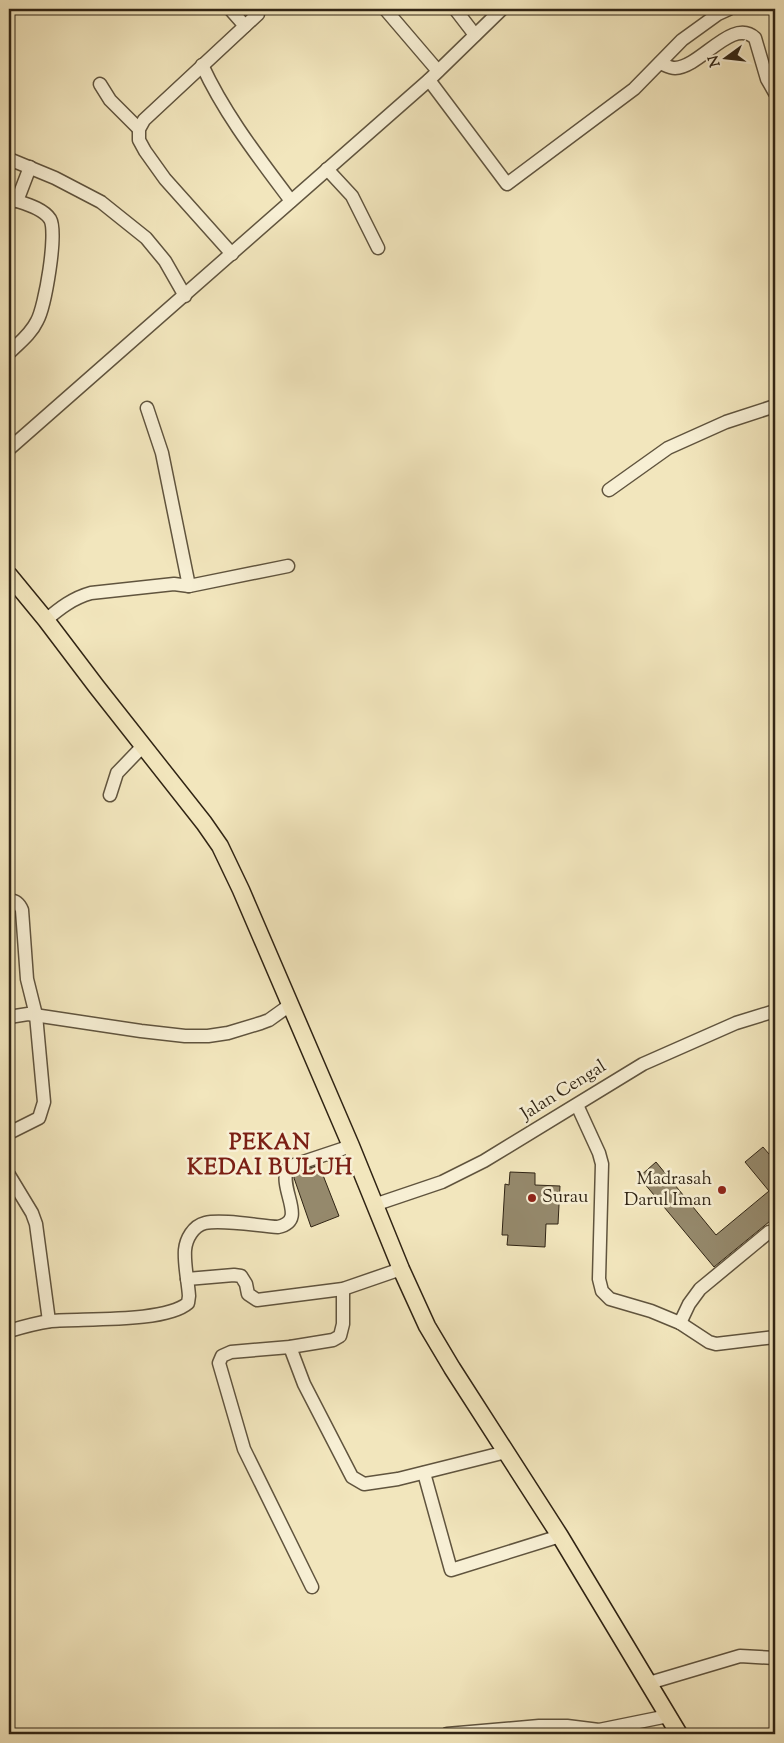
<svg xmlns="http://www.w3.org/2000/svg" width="784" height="1743" font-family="'Sorts Mill Goudy',serif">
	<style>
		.building { fill: #95896c; stroke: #302414 }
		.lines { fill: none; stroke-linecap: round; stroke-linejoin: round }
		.minor-casing { stroke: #60543e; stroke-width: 15 }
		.major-casing { stroke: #302414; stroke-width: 19 }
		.minor { stroke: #f7efd4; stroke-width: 12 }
		.major { stroke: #f2e6bd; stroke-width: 16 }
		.poi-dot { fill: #8f2418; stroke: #f7efd4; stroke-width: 2 }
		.labels { text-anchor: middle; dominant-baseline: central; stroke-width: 5; stroke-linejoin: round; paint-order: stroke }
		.street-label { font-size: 18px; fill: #302414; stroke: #f7efd4 }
		.poi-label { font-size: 18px; fill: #302414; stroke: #f7efd4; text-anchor: end }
		.district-label { font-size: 22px; font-weight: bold; letter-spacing: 1px; fill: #7a1f14; stroke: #f7efd4 }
	</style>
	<rect width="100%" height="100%" fill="#f2e6bd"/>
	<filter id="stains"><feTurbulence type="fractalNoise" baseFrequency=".004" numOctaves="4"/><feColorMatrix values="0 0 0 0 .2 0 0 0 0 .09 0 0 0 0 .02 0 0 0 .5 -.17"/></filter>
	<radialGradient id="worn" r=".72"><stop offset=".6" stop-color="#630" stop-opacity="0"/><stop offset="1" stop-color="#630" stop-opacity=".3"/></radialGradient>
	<g class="building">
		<polygon points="763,1147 775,1161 775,1217 714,1267 639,1177 656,1162 716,1235 769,1191 745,1162"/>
		<polygon points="319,1165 339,1216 311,1227 294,1178 294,1174 297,1172"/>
		<polygon points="510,1172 535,1173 535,1185 560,1186 558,1224 546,1224 545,1247 507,1245 508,1235 502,1235 505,1184 509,1185"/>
	</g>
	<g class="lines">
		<g class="minor-casing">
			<g id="minor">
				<polyline points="230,9 245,26"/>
				<polyline points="385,9 438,71"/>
				<polyline points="455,9 475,35"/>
				<path d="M660,63C665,65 670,68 675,68C701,67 732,17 755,38L767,79L775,93"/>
				<path d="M202,65C225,115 259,158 291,201"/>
				<polyline points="429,80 507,184 634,89 682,40 718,14 729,9"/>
				<polyline points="100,84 110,100 139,129"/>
				<polyline points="9,159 55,178 101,202 146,238 165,261 185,296"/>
				<polyline points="327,169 352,196 378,248"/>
				<path d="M9,198C21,203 42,207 50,219C58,232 45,307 37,321C31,334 19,343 9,353"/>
				<polyline points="17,201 30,167"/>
				<polyline points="232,254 165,179 145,151 139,140 139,129 144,120 258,14"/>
				<polyline points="147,408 162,453 189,586"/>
				<polyline points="9,449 429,80 502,9"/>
				<polyline points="609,490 668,448 726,422 775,406"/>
				<path d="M46,620C60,608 73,598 91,593L174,584L189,586L288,566"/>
				<polyline points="110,795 117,773 143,746"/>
				<path d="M9,900C16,901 19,903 22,910L27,979L36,1015L44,1102L39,1118L9,1133"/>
				<polyline points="9,1017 28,1014 41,1016 141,1031 185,1036 208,1036 228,1033 261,1023 269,1020 290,1005"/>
				<polyline points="577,1105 599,1153 602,1164 599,1279 602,1291 610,1299 651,1311 680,1323 709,1342 716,1344 775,1337"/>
				<polyline points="9,1175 32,1213 36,1224 49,1321"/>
				<polyline points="374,1205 442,1182 484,1161 643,1064 736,1023 775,1011"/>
				<polyline points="187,1279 234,1275 241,1276 246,1284 248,1294 257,1300 343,1289 401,1269"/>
				<polyline points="680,1323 689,1304 700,1289 769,1232"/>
				<path d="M9,1331C22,1327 37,1323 51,1321C82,1318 165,1323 188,1303L189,1296C188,1281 184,1265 185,1250C186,1239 193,1226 205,1223C222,1219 259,1226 278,1227C308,1221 279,1191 287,1169L294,1165L351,1146"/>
				<polyline points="290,1347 304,1384 352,1477 364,1484 398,1479 506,1452"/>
				<polyline points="424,1473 451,1570 560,1536"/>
				<polyline points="312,1587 244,1449 219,1363 222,1356 231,1352 290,1347 333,1340 340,1336 343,1324 343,1289"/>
				<polyline points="649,1683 740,1656 775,1658"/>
				<polyline points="447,1734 539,1726 567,1726 599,1730 668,1716"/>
			</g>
		</g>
		<g class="major-casing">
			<polyline id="major" points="9,575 46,620 96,686 204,823 220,846 241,890 351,1146 401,1269 427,1326 452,1368 560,1536 679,1734"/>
		</g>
		<use href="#minor" class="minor"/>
		<use href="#major" class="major"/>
	</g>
	<g class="poi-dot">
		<circle cx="722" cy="1190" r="5"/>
		<circle cx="532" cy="1198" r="5"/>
	</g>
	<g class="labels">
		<g class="street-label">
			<text transform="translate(564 1091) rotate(-32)">Jalan Cengal</text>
		</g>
		<g class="poi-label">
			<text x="712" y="1180">Madrasah<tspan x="712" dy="21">Darul Iman</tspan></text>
			<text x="542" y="1198" text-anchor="start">Surau</text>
		</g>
		<g class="district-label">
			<text x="270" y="1144">PEKAN<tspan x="270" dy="25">KEDAI BULUH</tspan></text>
		</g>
	</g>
	<rect width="784" height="1743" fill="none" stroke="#f2e6bd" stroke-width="30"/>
	<rect x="10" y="10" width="764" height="1723" fill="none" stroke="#302414" stroke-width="2.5"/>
	<rect x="15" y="15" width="754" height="1713" fill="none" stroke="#302414"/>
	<g transform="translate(726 58) rotate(255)" stroke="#f7efd4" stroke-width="4" paint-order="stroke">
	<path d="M0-4L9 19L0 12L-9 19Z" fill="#302414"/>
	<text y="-8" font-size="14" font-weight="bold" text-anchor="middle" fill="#302414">N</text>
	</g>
	<rect width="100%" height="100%" filter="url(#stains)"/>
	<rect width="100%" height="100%" fill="url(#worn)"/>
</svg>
